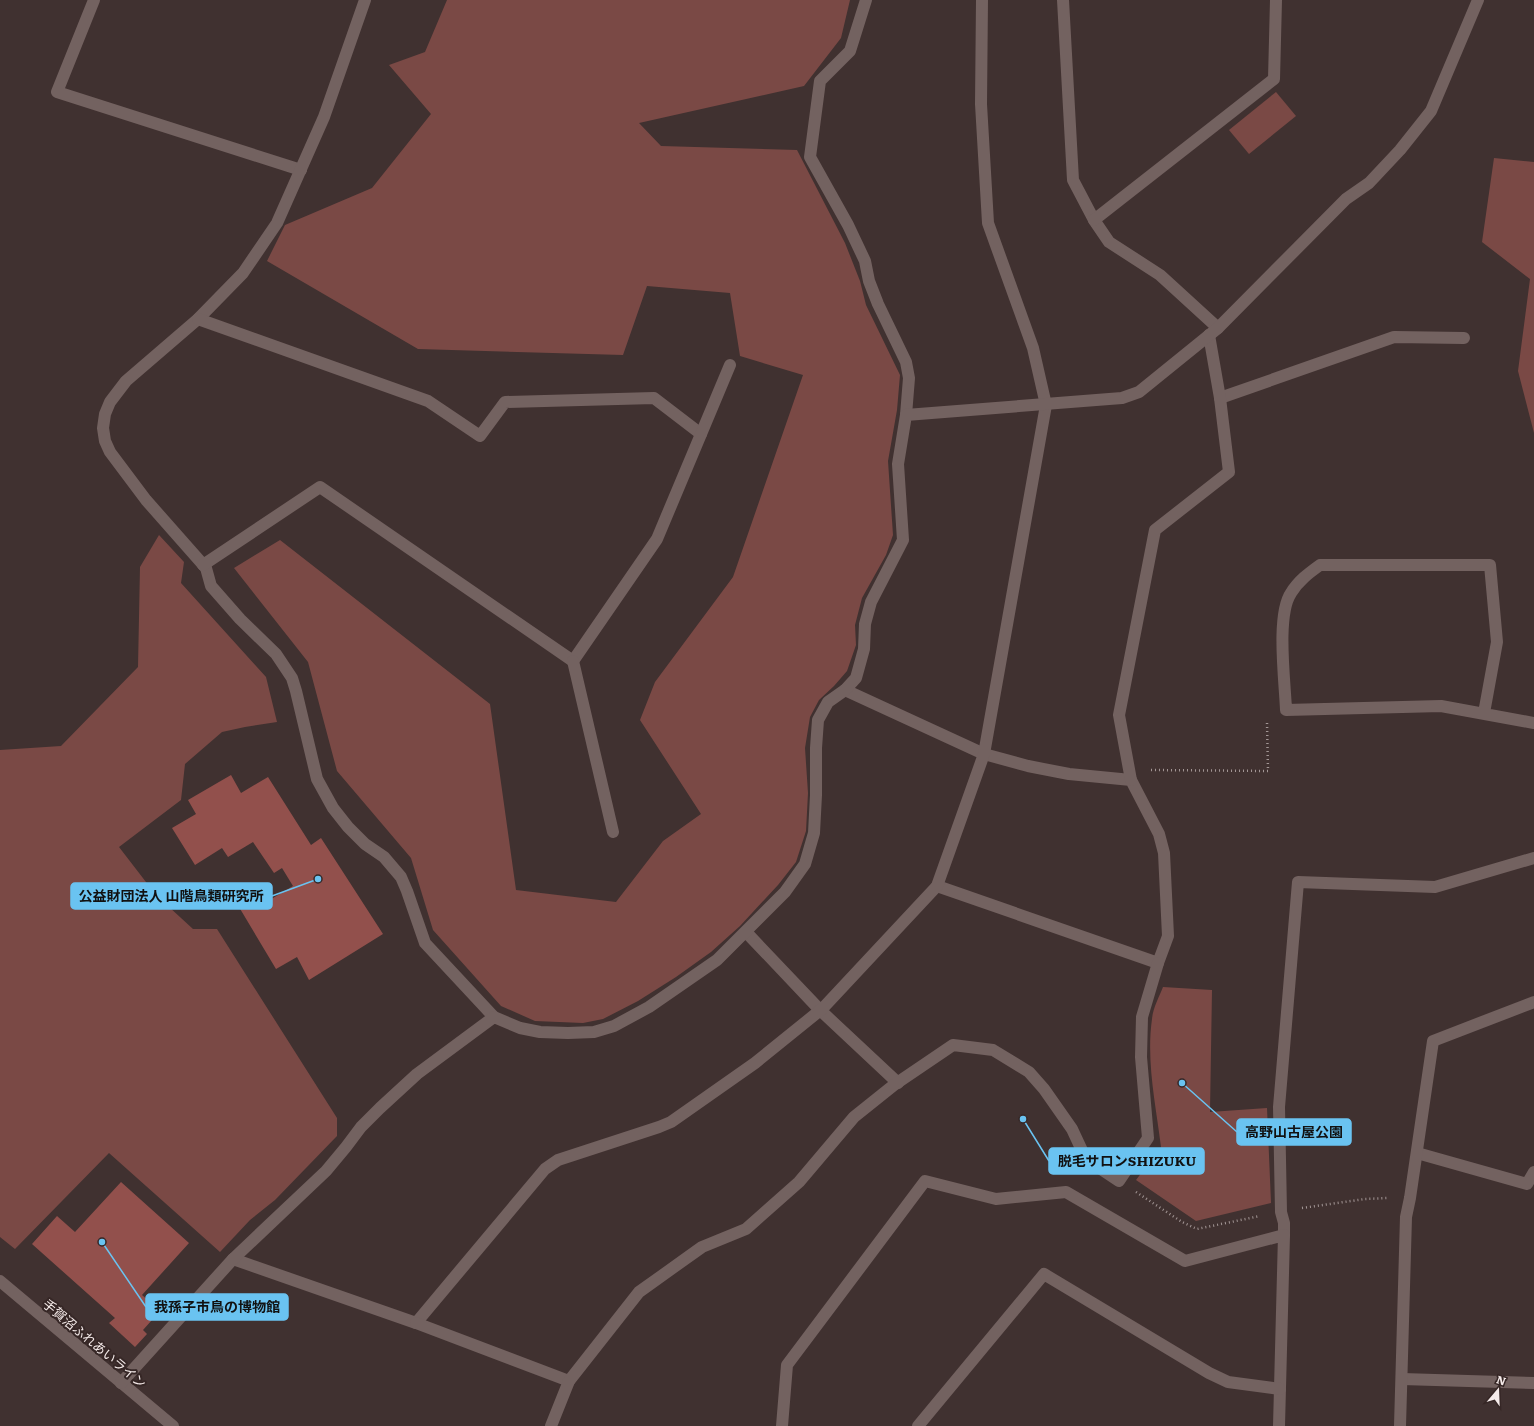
<svg xmlns="http://www.w3.org/2000/svg" width="1534" height="1426" font-family="Literata,'Noto Sans JP',serif">
	<style>
		.green { fill: #7a4945 }
		.building { fill: #92504c }
		.lines { fill: none; stroke-linecap: round; stroke-linejoin: round }
		.path { stroke: #a29695; stroke-width: 2.5; stroke-dasharray: 1 3; stroke-linecap: butt }
		.minor { stroke: #736260; stroke-width: 12 }
		.labels { text-anchor: middle; dominant-baseline: central; stroke-width: 4; stroke-linejoin: round; paint-order: stroke }
		.street-label { font-size: 13px; fill: #f5ebea; stroke: #362726 }
		.leader { fill: none; stroke: #6ac3f1; stroke-width: 1.5 }
		.callout-dot { fill: #6ac3f1; stroke: #362726; stroke-width: 1.5 }
		.callout { fill: #6ac3f1; stroke: #6ac3f1; stroke-width: 1.5 }
		.callout-label { font-size: 14px; text-anchor: middle; font-weight: bold; fill: #111 }
	</style>
	<rect width="100%" height="100%" fill="#403130"/>
	<g class="green">
		<polygon points="447,0 850,0 841,38 804,86 639,123 661,146 797,150 845,243 860,281 866,305 900,375 897,410 888,461 893,535 886,555 862,598 855,625 856,645 847,671 834,686 819,700 810,717 805,748 808,793 806,831 796,862 778,885 740,926 711,952 676,977 638,1001 603,1019 583,1023 535,1021 501,1006 433,930 411,858 337,771 308,662 234,568 280,540 490,704 516,890 616,902 663,841 701,814 640,720 655,682 733,577 803,375 740,356 730,293 647,286 623,355 418,349 267,261 285,225 372,188 431,114 389,65 425,52"/>
		<polygon points="1276,92 1296,116 1249,154 1229,130"/>
		<polygon points="1494,158 1534,162 1534,433 1518,371 1530,279 1482,242"/>
		<polygon points="159,535 184,562 181,583 266,677 277,722 245,727 222,732 185,764 181,800 119,847 156,895 193,929 217,929 337,1118 337,1136 275,1200 250,1220 220,1252 109,1153 15,1249 0,1237 0,750 61,746 138,667 140,567"/>
		<path d="M1163,987L1212,990L1210,1112L1267,1108L1271,1203L1196,1221L1136,1180L1161,1147C1156,1105 1146,1062 1152,1019C1153,1008 1159,997 1163,987Z"/>
	</g>
	<g class="building">
		<polygon points="231,775 241,793 268,777 311,845 321,838 383,934 309,980 297,957 276,969 239,907 263,892 268,901 293,886 282,868 274,873 253,842 228,857 222,848 195,865 172,828 196,814 188,800"/>
		<polygon points="121,1182 189,1243 142,1295 160,1311 143,1330 147,1334 135,1347 109,1323 115,1318 32,1244 57,1216 75,1232"/>
	</g>
	<g class="lines">
		<g class="path">
			<polyline points="1151,770 1268,771 1267,722"/>
			<polyline points="1136,1192 1182,1222 1197,1229 1260,1216"/>
			<polyline points="1302,1208 1365,1199 1388,1198"/>
		</g>
		<g class="minor">
			<polyline points="94,0 57,92 301,170"/>
			<polyline points="365,0 324,117 277,223 243,273 198,319 126,381 110,402 105,414 103,428 105,441 110,452 146,500 206,568 211,586 240,619 276,654 292,678 296,691 317,779 333,808 348,827 365,844 384,857 401,877 407,891 425,943 494,1017"/>
			<polyline points="866,0 850,51 820,81 810,157 848,225 865,261 869,281 878,304 906,362 909,378 906,415"/>
			<polyline points="1063,0 1073,180 1094,220 1109,242 1160,275 1218,328"/>
			<polyline points="1094,220 1274,79 1276,0"/>
			<polyline points="198,319 428,401 480,436 505,402 654,398 701,434"/>
			<polyline points="1220,398 1394,337 1464,338"/>
			<polyline points="203,565 320,487 573,661 657,539 730,365"/>
			<polyline points="573,661 613,832"/>
			<polyline points="845,690 984,754 1028,766 1069,774 1131,780 1159,834 1164,853 1168,936 1158,963 937,886"/>
			<path d="M1484,713L1497,642L1490,565H1320C1309,573 1298,581 1291,593C1276,615 1285,682 1286,710L1441,706L1534,723"/>
			<polyline points="1131,780 1119,715 1155,530 1229,472 1220,398 1209,335"/>
			<polyline points="746,932 820,1010 898,1083"/>
			<polyline points="1417,1153 1527,1184 1534,1172"/>
			<polyline points="1284,1235 1284,1223 1281,1212 1279,1107 1298,882 1435,887 1534,858"/>
			<polyline points="233,1259 416,1323 545,1169 558,1160 659,1127 671,1122 755,1063 823,1008 937,886 984,754 1046,405 1033,348 988,223 981,104 982,0"/>
			<polyline points="0,1281 173,1426"/>
			<polyline points="416,1323 569,1381"/>
			<polyline points="1402,1379 1534,1383"/>
			<polyline points="121,1383 233,1259 326,1171 346,1147 361,1127 380,1108 417,1074 494,1017 520,1028 540,1032 568,1033 594,1032 614,1026 649,1007 717,960 785,892 805,864 814,833 816,795 816,748 818,720 828,702 845,690 856,678 864,649 865,624 871,602 903,540 898,464 906,415 1122,398 1139,392 1218,328 1346,199 1369,183 1400,150 1431,111 1478,0"/>
			<polyline points="551,1426 569,1381 639,1292 702,1247 746,1229 799,1182 854,1117 894,1085 953,1045 993,1050 1029,1072 1044,1089 1072,1129 1086,1159 1119,1181 1148,1138 1141,1057 1142,1017 1158,963"/>
			<polyline points="782,1426 787,1365 925,1181 996,1199 1066,1192 1185,1261 1284,1235 1279,1426"/>
			<polyline points="918,1426 1044,1274 1209,1373 1228,1382 1280,1389"/>
			<polyline points="1400,1426 1406,1217 1410,1198 1433,1041 1534,1002"/>
		</g>
	</g>
	<g class="labels">
		<g class="street-label">
			<text transform="translate(95 1343) rotate(40)">手賀沼ふれあいライン</text>
		</g>
	</g>
	<path class="leader" d="M318 879L272 896M1182 1083L1237 1132M1023 1119L1049 1161M102 1242L146 1307"/>
	<g class="callout-dot">
		<circle cx="318" cy="879" r="4"/>
		<circle cx="1182" cy="1083" r="4"/>
		<circle cx="1023" cy="1119" r="4"/>
		<circle cx="102" cy="1242" r="4"/>
	</g>
	<g class="callout">
		<rect x="71" y="883" width="201" height="26" rx="4"/>
		<rect x="1237" y="1119" width="114" height="26" rx="4"/>
		<rect x="1049" y="1148" width="155" height="26" rx="4"/>
		<rect x="146" y="1294" width="142" height="26" rx="4"/>
	</g>
	<g class="callout-label">
		<text x="171" y="901">公益財団法人 山階鳥類研究所</text>
		<text x="1294" y="1137">高野山古屋公園</text>
		<text x="1127" y="1166">脱毛サロンSHIZUKU</text>
		<text x="217" y="1312">我孫子市鳥の博物館</text>
	</g>
	<g transform="translate(1498 1390) rotate(19)" stroke="#362726" stroke-width="3" paint-order="stroke">
	<path d="M0-3L7 15L0 10L-7 15Z" fill="#f5ebea"/>
	<text y="-6" font-size="11" font-weight="bold" text-anchor="middle" fill="#f5ebea">N</text>
	</g>
</svg>
